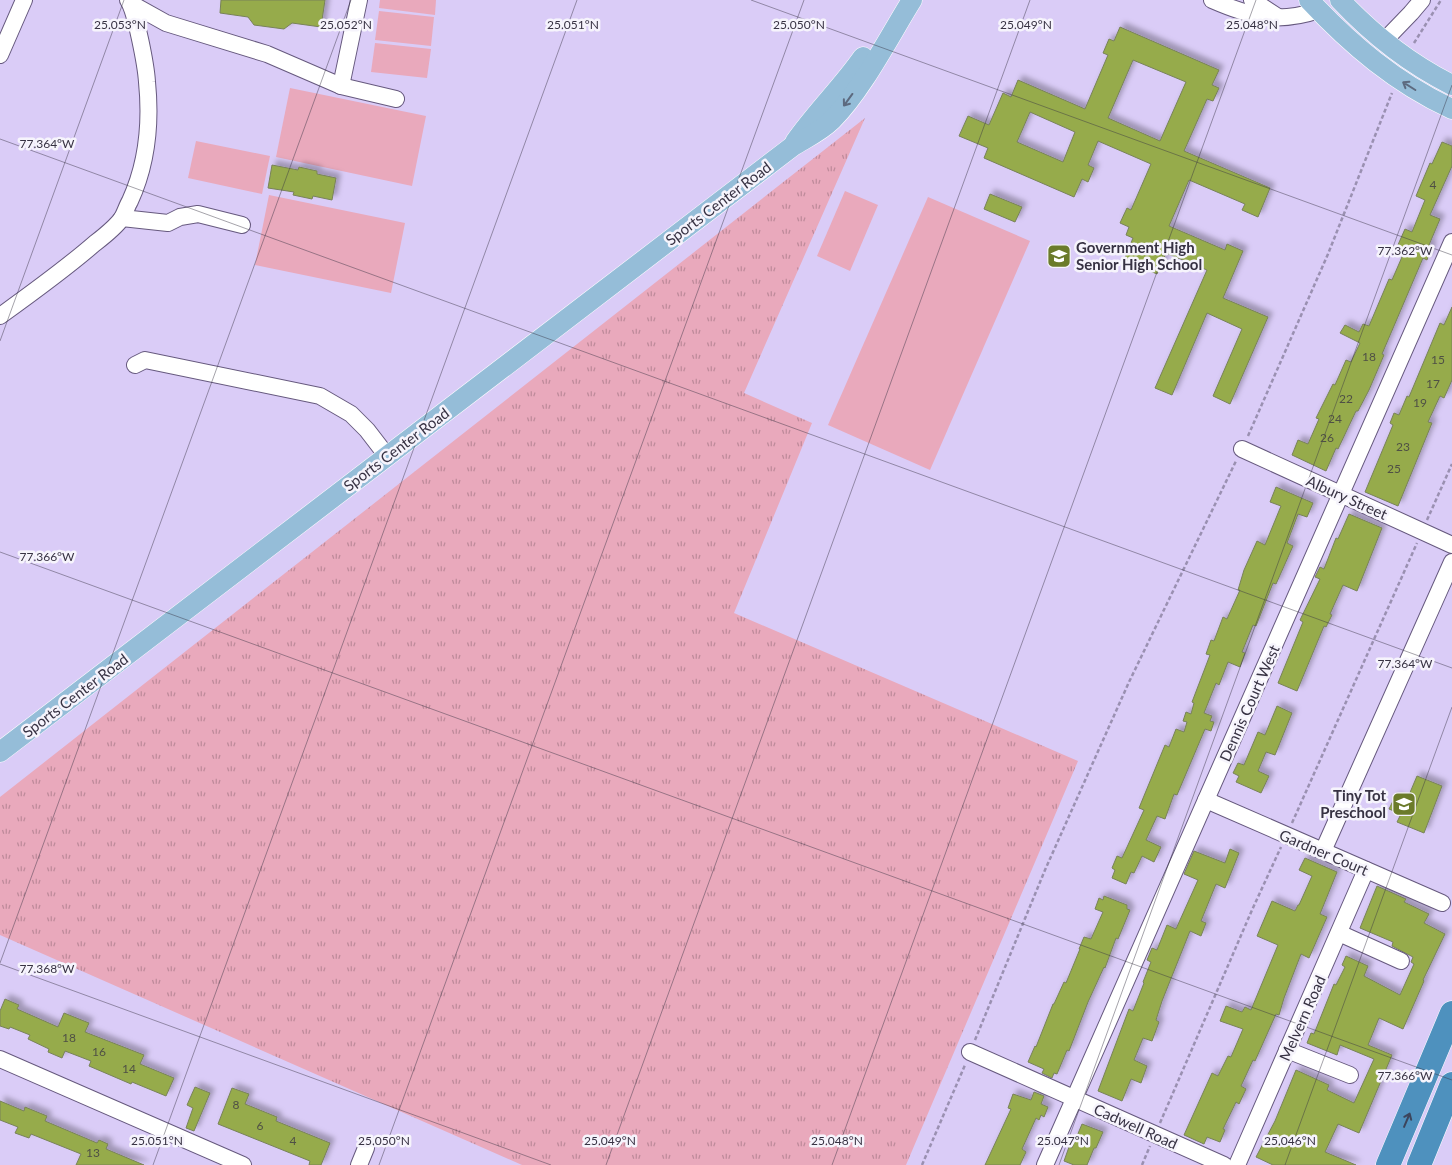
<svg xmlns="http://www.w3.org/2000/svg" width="1452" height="1165" font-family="Lato,sans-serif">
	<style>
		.grass { fill: url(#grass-tufts) }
		.pitch { fill: #e9a9bc }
		.building { fill: #96ab4b; stroke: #788259; fill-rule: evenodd; filter: url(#shadow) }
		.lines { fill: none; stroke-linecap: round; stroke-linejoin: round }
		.minor-casing { stroke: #66597e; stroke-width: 18 }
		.major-casing { stroke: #fff; stroke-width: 21 }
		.highway-casing { stroke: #fff; stroke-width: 25 }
		.path { stroke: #9a90b1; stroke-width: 2.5; stroke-dasharray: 4 2.5; stroke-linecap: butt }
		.minor { stroke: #fff; stroke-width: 16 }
		.major { stroke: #95bdd8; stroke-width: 20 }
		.highway { stroke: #4e91be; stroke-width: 24 }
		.oneway { stroke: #5d6a7f }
		.oneway2 { stroke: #3c455c }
		.ticks { fill: none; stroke: #373243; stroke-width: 1; stroke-opacity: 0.45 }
		.labels { text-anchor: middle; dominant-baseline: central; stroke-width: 5; stroke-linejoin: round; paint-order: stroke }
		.number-label { font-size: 12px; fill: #4f5045 }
		.street-label { font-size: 15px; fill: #373243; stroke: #f6f4fc }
		.poi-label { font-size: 15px; font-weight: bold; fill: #373243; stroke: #f6f4fc; text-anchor: start }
		.ticks-label { font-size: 12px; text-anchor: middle; fill: #373243; stroke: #f6f4fc; stroke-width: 5; stroke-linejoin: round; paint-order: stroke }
	</style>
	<defs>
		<pattern id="grass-tufts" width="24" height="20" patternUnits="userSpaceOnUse" patternTransform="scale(1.25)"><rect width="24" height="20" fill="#e9a9bc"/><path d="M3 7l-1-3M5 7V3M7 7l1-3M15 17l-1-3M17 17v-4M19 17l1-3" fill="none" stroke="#be8a9a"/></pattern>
		<filter id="shadow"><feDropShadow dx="4.5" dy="-4.5" stdDeviation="2.5" flood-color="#0004"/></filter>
	</defs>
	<rect width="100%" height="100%" fill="#daccf7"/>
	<polygon class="grass" points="865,118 744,393 812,423 734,613 1078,761 906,1165 522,1165 0,935 0,797"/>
	<g class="pitch">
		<polygon points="380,0 436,0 435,15 379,8"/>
		<polygon points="379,11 434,17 431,46 375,40"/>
		<polygon points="375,43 431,49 427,78 371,72"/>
		<polygon points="290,88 426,116 412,186 276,157"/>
		<polygon points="196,141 270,156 262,194 188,178"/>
		<polygon points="845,191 878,205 850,271 817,256"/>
		<polygon points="269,195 405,223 391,293 255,265"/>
		<polygon points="928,197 1030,241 930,470 828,425"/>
	</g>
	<g class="building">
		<polygon points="221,0 325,0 321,27 292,23 284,29 254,25 248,17 220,13"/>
		<path d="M1120,27L1219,70L1212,85L1219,88L1213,101L1207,99L1184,151L1270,188L1258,217L1242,210L1245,204L1189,180L1169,226L1225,250L1227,244L1243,251L1223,298L1268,317L1230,404L1213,396L1242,329L1207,313L1172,395L1155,388L1207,270L1166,253L1157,274L1124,260L1133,238L1126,235L1129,227L1120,223L1127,208L1131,210L1151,164L1098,141L1088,165L1094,168L1088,182L1082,179L1074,197L984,158L988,148L959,136L968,116L989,125L1003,93L1011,97L1018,80L1085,109L1108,55L1103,53L1109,39L1114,41ZM1133,60L1186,82L1160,141L1108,118ZM1030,112L1075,132L1063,162L1017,142Z"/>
		<polygon points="1442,142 1452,146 1452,166 1430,215 1440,219 1429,245 1432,246 1427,260 1423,258 1382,354 1384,355 1369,390 1358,411 1356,411 1338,449 1336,448 1326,471 1292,455 1298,440 1308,444 1319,419 1316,418 1333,384 1335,385 1346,360 1351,362 1360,343 1340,333 1345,325 1359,332 1363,324 1369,326 1389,279 1392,280 1405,250 1397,247 1405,229 1412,232 1425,200 1416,196 1430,163 1432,164"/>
		<polygon points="272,165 298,170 299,167 317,171 317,174 336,178 332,200 313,196 312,199 293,195 294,192 268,188"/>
		<polygon points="990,194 1022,207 1015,222 984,209"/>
		<polygon points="1452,307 1452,380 1444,398 1440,396 1428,422 1432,423 1398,506 1365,492 1393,425 1390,423 1394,413 1399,415 1407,396 1409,397 1440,323 1444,325"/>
		<polygon points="1276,487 1313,503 1307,517 1298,514 1287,543 1293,546 1276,584 1273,583 1256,626 1253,625 1242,652 1245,653 1240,667 1228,662 1219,685 1216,683 1204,713 1212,716 1210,721 1214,722 1211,731 1205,729 1177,795 1174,794 1165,819 1157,816 1146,840 1161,847 1154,862 1142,856 1134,873 1131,872 1126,884 1112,878 1115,870 1112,868 1117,856 1122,858 1144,810 1139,808 1165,745 1169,747 1176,729 1184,732 1187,722 1183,721 1186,712 1191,714 1194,703 1192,702 1210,655 1206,654 1211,640 1214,641 1223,617 1227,619 1240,590 1238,590 1244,570 1257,541 1265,545 1281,506 1270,502"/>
		<polygon points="1349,514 1382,528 1357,591 1343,585 1330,614 1332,615 1326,627 1324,626 1297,691 1278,683 1303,622 1300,620 1320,579 1315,577 1320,567 1324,569 1336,538 1338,539"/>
		<polygon points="1277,706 1292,713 1275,755 1266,752 1258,771 1269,776 1261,793 1236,782 1239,776 1233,773 1238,763 1244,765 1258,732 1265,735"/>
		<polygon points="1417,776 1442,786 1424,833 1397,822 1401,814 1389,809 1395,797 1406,802"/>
		<polygon points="1230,849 1239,853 1225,888 1216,884 1201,921 1206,923 1201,936 1190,931 1162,1001 1156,1020 1159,1022 1152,1041 1143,1038 1134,1060 1147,1066 1141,1083 1131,1079 1122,1101 1098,1091 1129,1009 1133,1011 1144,983 1143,982 1151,962 1147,960 1152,948 1157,950 1167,925 1176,929 1198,880 1184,874 1194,851 1225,863"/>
		<polygon points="1305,858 1337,872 1320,914 1327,917 1309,958 1301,954 1284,998 1279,1015 1276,1014 1255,1061 1253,1060 1241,1086 1246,1089 1239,1104 1236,1102 1223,1129 1225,1130 1220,1142 1207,1137 1204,1144 1184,1135 1212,1073 1218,1076 1228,1056 1231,1057 1243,1029 1220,1021 1226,1006 1242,1012 1245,1007 1251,1010 1278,945 1257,936 1272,901 1295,911 1298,905 1299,905 1312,876 1299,870"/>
		<polygon points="1377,886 1406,899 1404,902 1429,914 1424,923 1445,934 1423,980 1424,981 1403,1029 1379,1018 1368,1045 1392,1055 1359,1133 1338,1124 1325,1152 1356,1165 1273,1165 1256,1157 1275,1121 1296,1070 1329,1085 1327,1090 1354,1103 1374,1059 1340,1045 1337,1055 1307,1043 1311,1033 1314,1034 1334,984 1336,985 1345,967 1342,965 1346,956 1368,966 1364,976 1400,995 1414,964 1411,962 1413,957 1392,946 1393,942 1360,928"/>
		<polygon points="1104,896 1127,905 1127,909 1130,910 1118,939 1116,938 1105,968 1104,967 1088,1002 1069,1051 1067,1050 1057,1074 1054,1073 1052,1078 1042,1073 1044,1069 1028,1062 1035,1046 1036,1047 1053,1004 1054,1004 1064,982 1066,983 1080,949 1079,949 1084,937 1091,939 1103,912 1095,909 1099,898 1103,900"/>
		<polygon points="5,999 19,1005 17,1009 58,1027 64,1013 89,1023 85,1032 144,1055 140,1064 174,1078 166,1096 132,1082 131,1084 89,1066 91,1061 65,1051 62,1058 48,1052 49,1049 28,1039 30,1035 10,1027 9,1029 0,1026 0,1011"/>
		<polygon points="195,1087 210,1093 194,1131 186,1128 193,1108 187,1105"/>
		<polygon points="232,1088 249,1094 245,1104 277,1117 276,1121 330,1143 321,1165 309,1165 310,1161 218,1124"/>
		<polygon points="1034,1092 1044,1096 1041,1104 1048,1107 1044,1117 1041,1115 1039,1120 1036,1118 1022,1149 1026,1152 1020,1165 985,1165 1011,1109 1008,1108 1013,1094 1031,1100"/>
		<polygon points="0,1101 24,1111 25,1107 47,1116 45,1121 97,1143 99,1140 108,1144 106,1149 144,1165 76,1165 81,1154 31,1134 29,1138 15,1133 18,1127 0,1120"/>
		<polygon points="1082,1124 1103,1132 1096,1148 1094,1148 1087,1165 1074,1165 1064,1161 1069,1147 1072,1148"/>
	</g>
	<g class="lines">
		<g class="minor-casing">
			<g id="minor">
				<path d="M1212,0C1251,17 1278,24 1319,10"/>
				<polyline points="1252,0 1278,17"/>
				<polyline points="130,3 166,23 267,54 341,86 396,99"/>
				<polyline points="1384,41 1411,13 1422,0"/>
				<polyline points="0,55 24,0"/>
				<polyline points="341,86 359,0"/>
				<polyline points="122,218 168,223 180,217 198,214 242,225"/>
				<path d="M0,316C32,293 64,270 94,244C103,237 115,228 122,218C125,213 127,206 130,201C147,164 151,122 147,82C146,66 136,12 128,0"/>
				<polyline points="135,365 145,360 320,396 351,414 367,430 387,456"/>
				<polyline points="1242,449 1452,545"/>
				<polyline points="1206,800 1442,903"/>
				<polyline points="1323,851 1452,562"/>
				<polyline points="1339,933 1401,961"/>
				<polyline points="1287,1050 1350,1075"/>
				<polyline points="970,1052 1224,1165"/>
				<polyline points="0,1059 243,1165"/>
				<polyline points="359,1165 366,1148"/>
				<polyline points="1045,1165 1452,242"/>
				<polyline points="1237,1165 1366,870"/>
			</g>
		</g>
		<g class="major-casing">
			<g id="major">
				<path d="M1309,0C1351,45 1396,83 1452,109"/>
				<path d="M1340,0C1372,34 1410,64 1452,85"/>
				<path d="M795,142C816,112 842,87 863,57"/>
				<path d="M0,752L793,146C806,138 821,131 832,120C862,90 889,37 912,0"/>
			</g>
		</g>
		<g class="highway-casing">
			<g id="highway">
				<polyline points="1388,1165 1452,1013"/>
				<polyline points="1419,1165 1452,1084"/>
			</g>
		</g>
		<g class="path">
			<polyline points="1414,43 1441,0"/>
			<polyline points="1248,436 1328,254 1392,93"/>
			<polyline points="1427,520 1452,464"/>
			<polyline points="1292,823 1417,543"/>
			<polyline points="975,1040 1045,870 1129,682 1236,461"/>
			<polyline points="1160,1123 1252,910 1281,847"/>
			<polyline points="922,1165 965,1065"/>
			<polyline points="1142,1165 1150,1146"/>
		</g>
		<use href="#minor" class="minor"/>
		<use href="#major" class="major"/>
		<use href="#highway" class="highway"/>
	</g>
	<defs><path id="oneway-shaft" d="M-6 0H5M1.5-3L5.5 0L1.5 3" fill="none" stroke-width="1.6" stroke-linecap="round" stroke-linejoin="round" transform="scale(1.25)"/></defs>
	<g class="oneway">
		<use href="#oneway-shaft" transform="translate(1409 86) rotate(-148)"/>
		<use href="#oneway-shaft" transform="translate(848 100) rotate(126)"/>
	</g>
	<use class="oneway2" href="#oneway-shaft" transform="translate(1407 1120) rotate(-67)"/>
	<path class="ticks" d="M751,0L1452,255M0,139L1452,668M0,341L124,0M0,552L1452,1080M0,963L351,0M0,964L551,1165M153,1165L577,0M379,1165L804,0M606,1165L1030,0M832,1165L1256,0M1059,1165L1452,85M1285,1165L1452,707"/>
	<defs>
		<g id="school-square" transform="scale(1.25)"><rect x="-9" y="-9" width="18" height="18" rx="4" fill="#6b7b2a" stroke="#f6f4fc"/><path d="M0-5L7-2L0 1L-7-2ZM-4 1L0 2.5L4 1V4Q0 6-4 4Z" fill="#fff"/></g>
	</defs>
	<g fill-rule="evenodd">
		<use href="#school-square" x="1059" y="256"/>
		<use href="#school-square" x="1404" y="804"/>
	</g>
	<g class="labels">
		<g class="number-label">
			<text x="1433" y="184">4</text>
			<text x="1369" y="356">18</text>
			<text x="1438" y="359">15</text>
			<text x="1433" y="383">17</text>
			<text x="1346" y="398">22</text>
			<text x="1420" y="402">19</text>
			<text x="1335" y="418">24</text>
			<text x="1327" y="437">26</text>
			<text x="1403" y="446">23</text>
			<text x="1394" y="468">25</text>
			<text x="69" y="1037">18</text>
			<text x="99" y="1051">16</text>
			<text x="129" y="1068">14</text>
			<text x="236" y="1104">8</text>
			<text x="260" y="1125">6</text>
			<text x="293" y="1140">4</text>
			<text x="93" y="1152">13</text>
		</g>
		<g class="street-label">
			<text transform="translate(718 203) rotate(-37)">Sports Center Road</text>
			<text transform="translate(396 449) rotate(-37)">Sports Center Road</text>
			<text transform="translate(1347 497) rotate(24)">Albury Street</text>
			<text transform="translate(75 695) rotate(-37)">Sports Center Road</text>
			<text transform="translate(1249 703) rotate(-66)">Dennis Court West</text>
			<text transform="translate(1324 852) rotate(23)">Gardner Court</text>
			<text transform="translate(1302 1018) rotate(-66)">Melvern Road</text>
			<text transform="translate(1136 1126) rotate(24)">Cadwell Road</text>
		</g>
		<g class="poi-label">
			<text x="1076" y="247">Government High<tspan x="1076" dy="17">Senior High School</tspan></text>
			<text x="1386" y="795" text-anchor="end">Tiny Tot<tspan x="1386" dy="17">Preschool</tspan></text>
		</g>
	</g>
	<g class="ticks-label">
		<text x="120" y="29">25.053°N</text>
		<text x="346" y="29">25.052°N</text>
		<text x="573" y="29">25.051°N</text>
		<text x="799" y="29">25.050°N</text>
		<text x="1026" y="29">25.049°N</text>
		<text x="1252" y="29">25.048°N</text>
		<text x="47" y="148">77.364°W</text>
		<text x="1405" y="255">77.362°W</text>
		<text x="47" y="561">77.366°W</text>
		<text x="1405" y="668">77.364°W</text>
		<text x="47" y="973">77.368°W</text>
		<text x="1405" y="1080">77.366°W</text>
		<text x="157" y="1145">25.051°N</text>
		<text x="384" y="1145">25.050°N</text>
		<text x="610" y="1145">25.049°N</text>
		<text x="837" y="1145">25.048°N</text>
		<text x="1063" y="1145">25.047°N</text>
		<text x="1290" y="1145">25.046°N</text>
	</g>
</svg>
